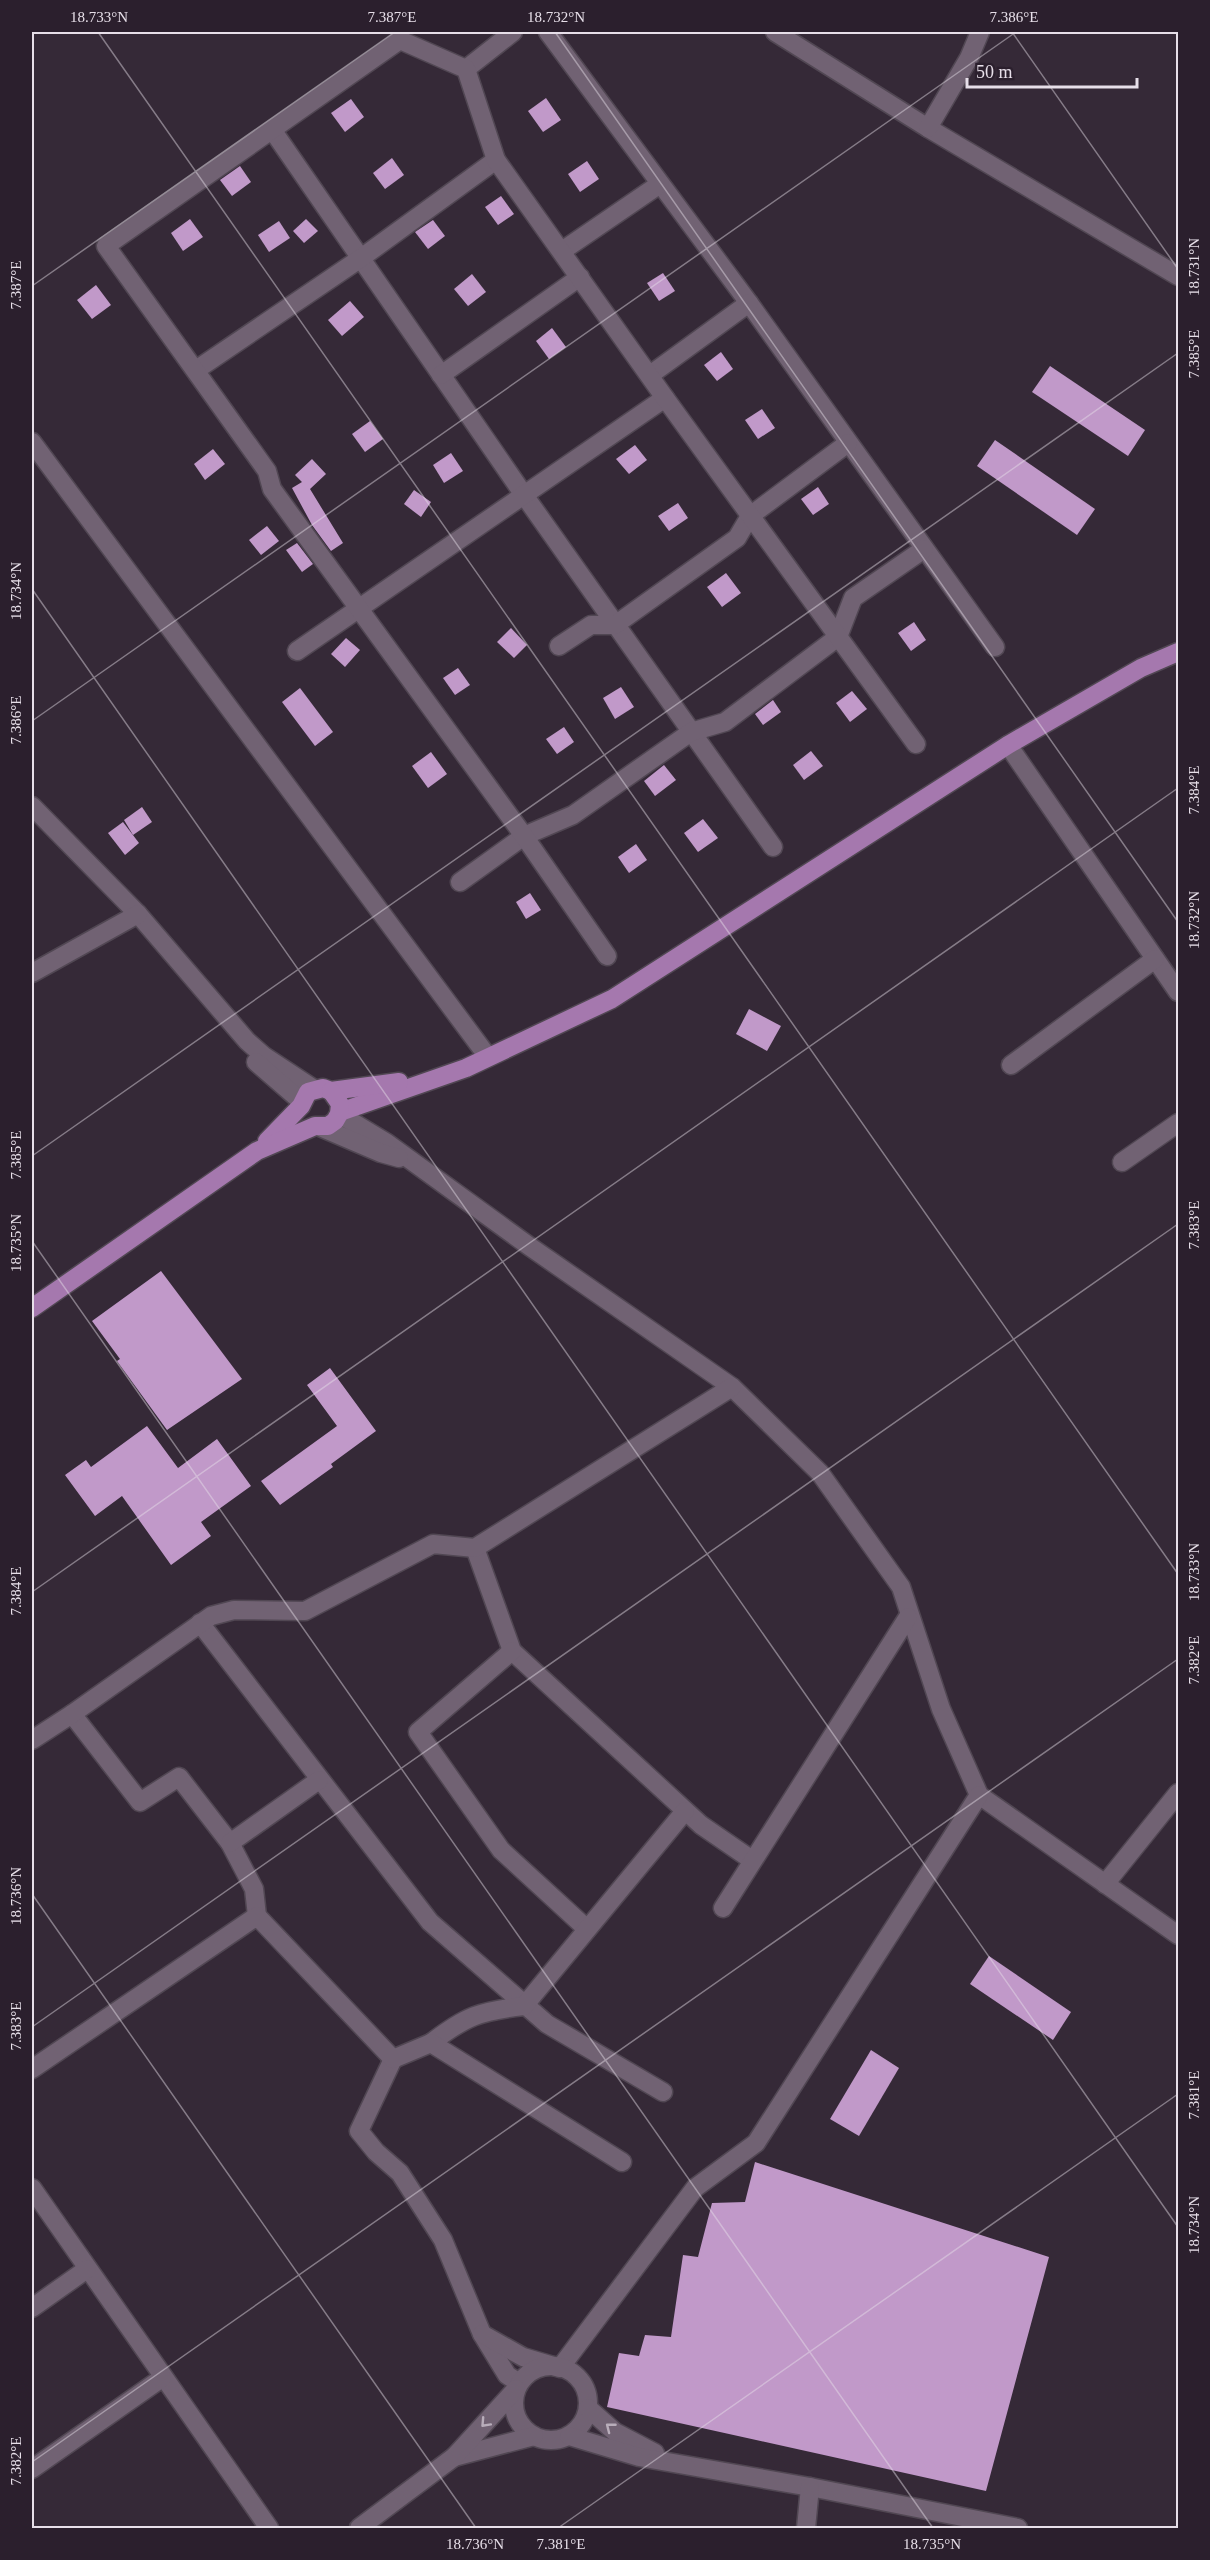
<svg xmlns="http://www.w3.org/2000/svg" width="1210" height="2560" font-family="Georgia,serif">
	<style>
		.building { fill: #c199c9 }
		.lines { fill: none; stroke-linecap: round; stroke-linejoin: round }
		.minor-casing { stroke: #514753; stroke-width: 21 }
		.major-casing { stroke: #514753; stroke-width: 21 }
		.minor { stroke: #716273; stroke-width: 18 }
		.major { stroke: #a578ae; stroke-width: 18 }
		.oneway { stroke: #b8adba }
		.ticks { fill: none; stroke: #e7dfe9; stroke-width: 1.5; stroke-opacity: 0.45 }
		.neatline { fill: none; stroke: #e7dfe9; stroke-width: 2 }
		.ticks-label { font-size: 15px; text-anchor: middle; fill: #e7dfe9 }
	</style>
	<rect width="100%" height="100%" fill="#352937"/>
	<g class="building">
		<polygon points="546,98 561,120 543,132 528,111"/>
		<polygon points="351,99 364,117 345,132 331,113"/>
		<polygon points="392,158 404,175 385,189 373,173"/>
		<polygon points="587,161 599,179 580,192 568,174"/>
		<polygon points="240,166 251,182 232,196 220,180"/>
		<polygon points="501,196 514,214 498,225 485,207"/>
		<polygon points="190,219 203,237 183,251 171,233"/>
		<polygon points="306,219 318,231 304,243 293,231"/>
		<polygon points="433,220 445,236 428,249 415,232"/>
		<polygon points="279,221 290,238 269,252 258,235"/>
		<polygon points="663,273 675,291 659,301 647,283"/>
		<polygon points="472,274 486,292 468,306 454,289"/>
		<polygon points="96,285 111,305 92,319 77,300"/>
		<polygon points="350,301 364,317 342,336 328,320"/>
		<polygon points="552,328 566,347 549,359 536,341"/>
		<polygon points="721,352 733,369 717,381 704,365"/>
		<polygon points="1050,366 1145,430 1128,456 1032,392"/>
		<polygon points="762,409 775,428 758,439 745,420"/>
		<polygon points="370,421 383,439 365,452 352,434"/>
		<polygon points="995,440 1095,509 1077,535 977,466"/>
		<polygon points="635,445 647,460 629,474 616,459"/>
		<polygon points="213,449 225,464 205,480 194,464"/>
		<polygon points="451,453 463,471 444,483 433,465"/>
		<polygon points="312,459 326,474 310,489 343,543 331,551 312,525 292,488 302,482 295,475"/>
		<polygon points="818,487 829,504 813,515 801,499"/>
		<polygon points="414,490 431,502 421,517 404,504"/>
		<polygon points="678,503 688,518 669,531 658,516"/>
		<polygon points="267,526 279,541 261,555 249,540"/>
		<polygon points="297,543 313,564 302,572 286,550"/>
		<polygon points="726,573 741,593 722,607 707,587"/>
		<polygon points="914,622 926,640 911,651 898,633"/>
		<polygon points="511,628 527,645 514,658 497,642"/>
		<polygon points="346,638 360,650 345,667 331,654"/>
		<polygon points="458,668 470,685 455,695 443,678"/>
		<polygon points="621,687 634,707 615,719 603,698"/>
		<polygon points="300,688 333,732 315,746 282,702"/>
		<polygon points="852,691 867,709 850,722 836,703"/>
		<polygon points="773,700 781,712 763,725 755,714"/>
		<polygon points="564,727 574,742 557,754 546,739"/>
		<polygon points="811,751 823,766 804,780 793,765"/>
		<polygon points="431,752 447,774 428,788 412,766"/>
		<polygon points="664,765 676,780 655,796 644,781"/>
		<polygon points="142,807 152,822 133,835 124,820"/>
		<polygon points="703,819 718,838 698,852 684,833"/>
		<polygon points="123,822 139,843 125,855 108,833"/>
		<polygon points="636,844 647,860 629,873 618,857"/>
		<polygon points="530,893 541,910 526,919 516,902"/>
		<polygon points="749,1009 781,1026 767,1051 736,1034"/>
		<polygon points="161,1271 242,1379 167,1430 117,1361 120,1359 92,1321"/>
		<polygon points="330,1368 376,1431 331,1464 333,1467 280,1505 261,1481 337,1426 307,1385"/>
		<polygon points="147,1426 178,1468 217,1439 251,1486 201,1522 211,1536 171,1565 122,1496 95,1516 65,1475 86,1460 91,1467"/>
		<polygon points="989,1956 1071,2012 1053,2040 970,1984"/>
		<polygon points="871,2050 899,2068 859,2136 830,2119"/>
		<polygon points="755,2162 1049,2257 986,2491 607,2407 619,2353 639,2356 645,2335 671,2337 683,2255 698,2257 712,2203 745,2202"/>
	</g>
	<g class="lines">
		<g class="minor-casing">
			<g id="minor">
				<polyline points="548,32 749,303 995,647"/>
				<polyline points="775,32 928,128 1178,276"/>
				<polyline points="466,69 513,32"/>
				<polyline points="928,128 969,58 980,32"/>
				<polyline points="273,131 524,495 773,847"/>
				<polyline points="562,251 660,184"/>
				<polyline points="196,370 361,258 496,160"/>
				<polyline points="441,375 580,277"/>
				<polyline points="650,375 749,303"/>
				<polyline points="32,442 488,1057"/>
				<polyline points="559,646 591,625 615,625 737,538 750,516 848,443"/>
				<polyline points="297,651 665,398"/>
				<polyline points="1008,745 1178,992"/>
				<polyline points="32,806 138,914 247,1041 264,1056 314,1089"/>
				<polyline points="460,882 524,836 573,815 691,732 725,722 838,637 853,598 924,549"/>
				<polyline points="607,956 524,836 272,489 267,471 106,246 400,40 466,69 496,160 665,398 916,744"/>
				<polyline points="32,973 138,914"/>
				<polyline points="256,1062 302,1102"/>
				<polyline points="1011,1065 1155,959"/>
				<polyline points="339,1114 387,1143 529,1246 732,1387 820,1473 901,1587 941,1709 979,1795 1178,1935"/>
				<polyline points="320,1127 381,1153 399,1158"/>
				<polyline points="1122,1162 1178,1123"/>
				<polyline points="475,1548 512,1651 701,1825 752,1860"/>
				<polyline points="200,1623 430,1922 547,2024 663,2092"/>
				<polyline points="512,1651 418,1732 501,1850 587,1929"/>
				<polyline points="72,1714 140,1802 179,1777 230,1843 254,1889 257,1916"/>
				<polyline points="32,1740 72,1714 211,1616 234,1610 305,1611 433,1544 475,1548 732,1387"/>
				<polyline points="230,1843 319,1780"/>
				<polyline points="1105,1884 1178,1793"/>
				<polyline points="723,1908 908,1617"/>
				<path d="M431,2043C466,2016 480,2011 524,2006L685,1811"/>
				<polyline points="393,2059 359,2131 376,2152 400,2173 443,2240 482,2334 507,2375 519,2383"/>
				<polyline points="32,2069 257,1916 393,2059 431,2043 622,2162"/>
				<polyline points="32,2188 269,2528"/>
				<polyline points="32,2308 87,2269"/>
				<polyline points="482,2334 523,2357 560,2368 695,2188 756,2143 979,1795"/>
				<circle cx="551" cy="2403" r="37"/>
				<polyline points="588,2408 615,2432 655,2453"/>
				<polyline points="569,2436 639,2457 810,2487 1018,2528"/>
				<polyline points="454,2457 534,2436"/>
				<polyline points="32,2469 162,2378"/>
				<polyline points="359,2528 454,2457 516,2389"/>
				<polyline points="806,2528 810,2487"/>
			</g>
		</g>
		<g class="major-casing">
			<g id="major">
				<polyline points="340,1112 466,1068 612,999 1008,745 1141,668 1178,652"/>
				<polyline points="267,1141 301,1106 308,1092 323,1088 331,1091 399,1082"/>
				<polyline points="32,1308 257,1151 315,1126 328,1126 335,1121 339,1114 340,1104 331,1091"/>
			</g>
		</g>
		<use href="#minor" class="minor"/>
		<use href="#major" class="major"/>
	</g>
	<defs><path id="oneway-chevron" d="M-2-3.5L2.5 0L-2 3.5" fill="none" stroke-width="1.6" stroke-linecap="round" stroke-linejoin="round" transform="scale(1.5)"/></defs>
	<g class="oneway">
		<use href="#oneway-chevron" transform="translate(485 2423) rotate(133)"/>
		<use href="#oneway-chevron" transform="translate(610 2427) rotate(-142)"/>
	</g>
	<path class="ticks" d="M98,32L1178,1574M555,32L1178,922M1012,32L1178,269M32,286L395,32M32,589L1178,2227M32,721L1016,32M32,1156L1178,353M32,1241L933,2528M32,1592L1178,788M32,1894L476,2528M32,2027L1178,1224M32,2462L1178,1659M558,2528L1178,2094"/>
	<rect width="1210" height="2560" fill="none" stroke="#2b1f2d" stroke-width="66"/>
	<path d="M967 78v9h170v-9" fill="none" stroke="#e7dfe9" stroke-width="3"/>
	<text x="976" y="78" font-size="18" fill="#e7dfe9" stroke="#2b1f2d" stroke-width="4.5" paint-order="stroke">50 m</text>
	<rect x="33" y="33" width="1144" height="2494" class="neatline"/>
	<g class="ticks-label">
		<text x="99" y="22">18.733°N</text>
		<text x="392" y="22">7.387°E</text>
		<text x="556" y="22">18.732°N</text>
		<text x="1014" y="22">7.386°E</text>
		<text transform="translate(1194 267) rotate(-90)" y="5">18.731°N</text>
		<text transform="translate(16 285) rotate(-90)" y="5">7.387°E</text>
		<text transform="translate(1194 354) rotate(-90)" y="5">7.385°E</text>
		<text transform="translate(16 591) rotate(-90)" y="5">18.734°N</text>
		<text transform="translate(16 720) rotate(-90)" y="5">7.386°E</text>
		<text transform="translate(1194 790) rotate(-90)" y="5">7.384°E</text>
		<text transform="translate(1194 920) rotate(-90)" y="5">18.732°N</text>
		<text transform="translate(16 1155) rotate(-90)" y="5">7.385°E</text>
		<text transform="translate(1194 1225) rotate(-90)" y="5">7.383°E</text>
		<text transform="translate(16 1243) rotate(-90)" y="5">18.735°N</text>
		<text transform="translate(1194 1572) rotate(-90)" y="5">18.733°N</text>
		<text transform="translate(16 1591) rotate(-90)" y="5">7.384°E</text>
		<text transform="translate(1194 1660) rotate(-90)" y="5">7.382°E</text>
		<text transform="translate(16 1896) rotate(-90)" y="5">18.736°N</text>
		<text transform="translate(16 2026) rotate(-90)" y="5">7.383°E</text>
		<text transform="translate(1194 2095) rotate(-90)" y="5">7.381°E</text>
		<text transform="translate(1194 2225) rotate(-90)" y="5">18.734°N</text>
		<text transform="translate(16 2461) rotate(-90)" y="5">7.382°E</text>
		<text x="475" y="2549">18.736°N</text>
		<text x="561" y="2549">7.381°E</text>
		<text x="932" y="2549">18.735°N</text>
	</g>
</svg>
